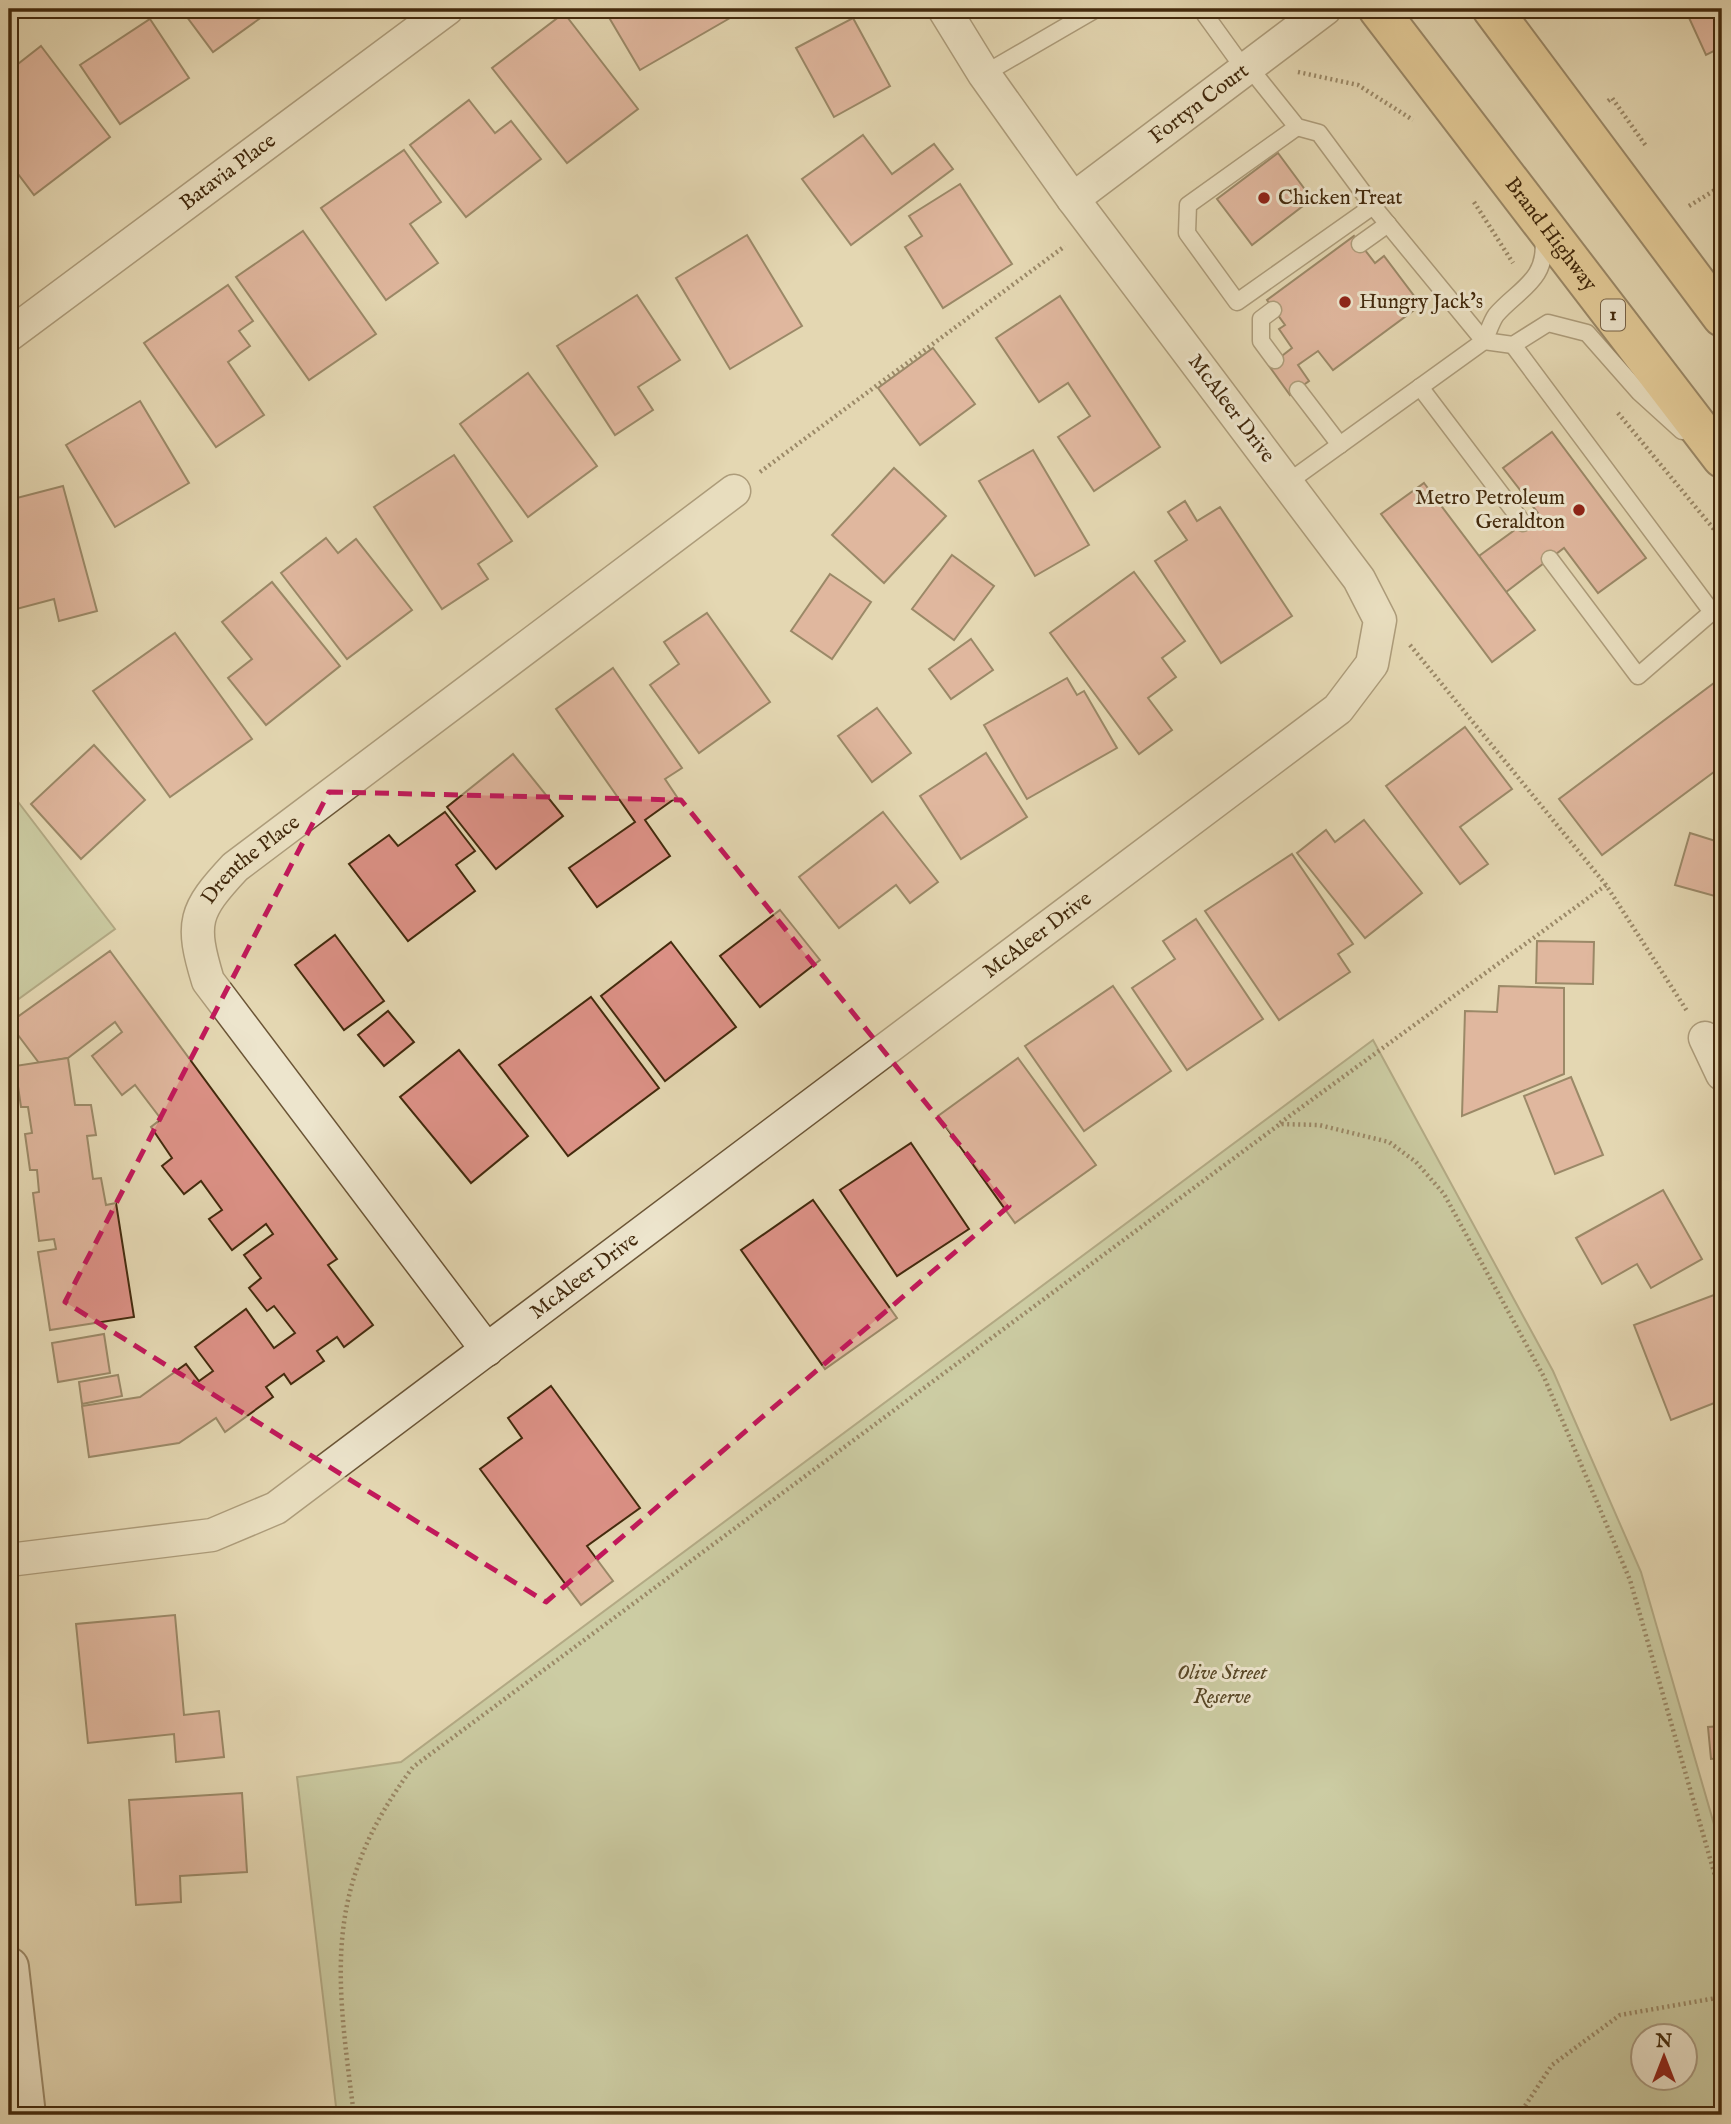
<svg xmlns="http://www.w3.org/2000/svg" width="1731" height="2124" font-family="'IM FELL English',serif">
	<style>
		.green { fill: #afbf90; stroke: #79744e; stroke-width: 2; fill-rule: evenodd }
		.building { fill: #dc9186; stroke: #432a0d; stroke-width: 2 }
		.lines { fill: none; stroke-linecap: round; stroke-linejoin: round }
		.lane-casing { stroke: #6b5536; stroke-width: 19 }
		.street-casing { stroke: #6b5536; stroke-width: 35 }
		.secondary-casing { stroke: #432a0d; stroke-width: 42 }
		.highway-casing { stroke: #432a0d; stroke-width: 42 }
		.path { stroke: #432a0d; stroke-width: 4.5; stroke-dasharray: 2 3.5; stroke-linecap: butt }
		.lane { stroke: #ede5cd; stroke-width: 16 }
		.street { stroke: #ede5cd; stroke-width: 32 }
		.secondary { stroke: #ede5cd; stroke-width: 38 }
		.highway { stroke: #e2bc79; stroke-width: 38 }
		.marked { fill: none; stroke: #c2185b; stroke-width: 5; stroke-dasharray: 14 9; stroke-linejoin: round }
		.poi-dot { fill: #8f2418; stroke: #ede5cd; stroke-width: 2.5 }
		.labels { text-anchor: middle; dominant-baseline: central; stroke-width: 6; stroke-linejoin: round; paint-order: stroke }
		.shield { fill: #ede5cd; stroke: #766247; stroke-width: 2 }
		.shield-label { font-size: 19px; font-weight: bold; fill: #432a0d }
		.street-label { font-size: 21px; fill: #432a0d; stroke: #ede5cd }
		.poi-label { font-size: 21px; fill: #432a0d; stroke: #ede5cd; text-anchor: start }
		.park-label { font-size: 21px; font-style: italic; fill: #594827; stroke: #ede5cd }
	</style>
	<rect width="100%" height="100%" fill="#e4d7b2"/>
	<filter id="stains"><feTurbulence type="fractalNoise" baseFrequency=".00286" numOctaves="4"/><feColorMatrix values="0 0 0 0 .2 0 0 0 0 .09 0 0 0 0 .02 0 0 0 .5 -.17"/></filter>
	<radialGradient id="worn" r=".72"><stop offset=".6" stop-color="#630" stop-opacity="0"/><stop offset="1" stop-color="#630" stop-opacity=".3"/></radialGradient>
	<g class="green">
		<polygon points="9,790 115,929 9,1006"/>
		<path d="M1373,1040L1553,1371L1641,1572L1722,1852V2115H337L297,1777L401,1762ZM1644,2036H1686V2078H1644Z"/>
	</g>
	<g class="building">
		<polygon points="181,9 273,9 213,52"/>
		<polygon points="604,9 724,9 730,18 640,70"/>
		<polygon points="1685,9 1722,9 1722,47 1706,55"/>
		<polygon points="564,13 638,109 567,163 492,68"/>
		<polygon points="853,18 890,86 834,117 796,48"/>
		<polygon points="150,19 189,78 120,124 80,65"/>
		<polygon points="41,46 110,137 34,195 9,162 9,71"/>
		<polygon points="469,100 495,133 511,121 541,159 466,217 410,145"/>
		<polygon points="863,135 892,174 934,144 953,169 851,245 802,179"/>
		<polygon points="404,150 441,202 410,224 438,263 386,300 321,208"/>
		<polygon points="1278,153 1312,199 1252,245 1217,199"/>
		<polygon points="960,184 1012,264 943,308 905,247 922,236 909,216"/>
		<polygon points="303,231 376,334 309,380 236,277"/>
		<polygon points="747,235 802,326 730,369 676,278"/>
		<polygon points="1354,236 1375,263 1384,256 1421,305 1333,370 1318,351 1298,365 1309,381 1290,395 1269,366 1292,348 1279,329 1285,325 1267,300"/>
		<polygon points="228,285 253,321 239,331 250,346 228,362 264,415 216,447 144,343"/>
		<polygon points="637,295 680,360 638,387 653,410 615,435 557,346"/>
		<polygon points="1060,296 1160,447 1094,491 1058,437 1090,416 1068,383 1039,402 996,338"/>
		<polygon points="933,348 975,404 920,445 878,388"/>
		<polygon points="528,373 597,466 528,517 460,424"/>
		<polygon points="140,401 189,483 115,527 66,445"/>
		<polygon points="1552,432 1646,558 1598,593 1564,548 1506,592 1479,556 1538,513 1503,468"/>
		<polygon points="1033,450 1089,545 1035,576 979,481"/>
		<polygon points="454,455 512,541 478,564 488,579 442,609 374,507"/>
		<polygon points="894,468 946,516 884,583 832,535"/>
		<polygon points="1424,483 1535,630 1492,662 1381,514"/>
		<polygon points="63,486 97,611 59,621 54,599 9,611 9,500"/>
		<polygon points="1185,501 1197,521 1220,507 1292,616 1221,663 1155,561 1187,540 1168,512"/>
		<polygon points="326,538 338,553 356,539 412,610 347,659 281,573"/>
		<polygon points="952,555 994,586 954,640 912,609"/>
		<polygon points="1134,572 1185,641 1162,658 1176,677 1148,698 1172,730 1139,754 1050,633"/>
		<polygon points="830,574 871,602 832,659 791,631"/>
		<polygon points="272,582 340,666 266,725 228,678 252,659 222,622"/>
		<polygon points="707,613 770,702 699,753 650,685 679,664 664,642"/>
		<polygon points="175,633 252,739 170,797 93,691"/>
		<polygon points="971,639 993,670 951,699 929,669"/>
		<polygon points="613,668 682,768 665,779 677,797 645,820 670,856 597,907 569,868 635,822 556,709"/>
		<polygon points="1722,677 1722,766 1602,855 1559,799"/>
		<polygon points="1067,678 1077,695 1084,691 1117,748 1027,799 984,725"/>
		<polygon points="877,708 911,753 872,782 838,736"/>
		<polygon points="1465,727 1512,789 1460,827 1488,864 1460,884 1386,786"/>
		<polygon points="94,745 145,800 81,859 31,804"/>
		<polygon points="986,753 1027,817 961,859 920,796"/>
		<polygon points="513,754 563,816 496,869 447,807"/>
		<polygon points="445,812 475,851 456,865 475,891 408,941 349,864 389,835 398,846"/>
		<polygon points="883,812 938,882 910,903 896,885 839,928 799,877"/>
		<polygon points="1364,820 1422,893 1365,938 1297,853 1326,830 1335,842"/>
		<polygon points="1690,833 1722,843 1722,898 1675,885"/>
		<polygon points="1292,854 1353,944 1338,954 1350,972 1279,1020 1205,911"/>
		<polygon points="780,910 820,960 760,1007 720,956"/>
		<polygon points="1196,919 1263,1019 1187,1070 1132,988 1175,959 1163,941"/>
		<polygon points="335,935 384,1001 344,1030 295,965"/>
		<polygon points="1537,941 1594,942 1593,984 1536,983"/>
		<polygon points="671,942 736,1027 665,1081 601,996"/>
		<polygon points="110,951 337,1259 328,1265 373,1325 344,1347 337,1337 317,1351 324,1361 291,1384 284,1374 266,1387 273,1397 225,1432 216,1418 179,1443 89,1457 82,1406 140,1397 186,1364 199,1381 213,1371 195,1347 246,1309 274,1348 295,1333 274,1306 267,1311 249,1288 261,1278 244,1255 273,1234 266,1224 232,1250 209,1219 222,1210 201,1181 184,1194 162,1166 172,1158 151,1127 161,1119 135,1085 122,1095 92,1056 122,1032 115,1022 68,1058 39,1063 9,1023"/>
		<polygon points="1113,986 1171,1071 1084,1131 1025,1046"/>
		<polygon points="1499,986 1564,988 1564,1074 1462,1116 1465,1011 1497,1012"/>
		<polygon points="591,997 659,1088 568,1156 499,1065"/>
		<polygon points="388,1011 414,1042 384,1066 358,1035"/>
		<polygon points="459,1050 528,1136 471,1183 400,1097"/>
		<polygon points="68,1058 75,1105 91,1105 96,1135 87,1136 93,1179 101,1178 106,1205 116,1203 134,1317 50,1330 38,1252 56,1249 54,1239 39,1241 33,1193 39,1192 37,1170 30,1170 25,1134 32,1133 28,1107 21,1107 15,1066"/>
		<polygon points="1018,1058 1096,1165 1015,1223 938,1116"/>
		<polygon points="1571,1077 1603,1155 1555,1174 1524,1096"/>
		<polygon points="911,1143 969,1229 897,1276 840,1190"/>
		<polygon points="1663,1190 1702,1259 1651,1288 1637,1264 1602,1284 1576,1238"/>
		<polygon points="813,1200 897,1318 825,1369 741,1250"/>
		<polygon points="1722,1292 1722,1400 1671,1420 1634,1325"/>
		<polygon points="104,1334 110,1373 58,1382 52,1343"/>
		<polygon points="118,1375 122,1396 82,1404 79,1382"/>
		<polygon points="551,1386 640,1508 587,1546 613,1581 581,1605 480,1469 522,1438 508,1418"/>
		<polygon points="175,1615 184,1715 219,1711 224,1757 176,1762 174,1734 88,1743 76,1624"/>
		<polygon points="1722,1726 1722,1758 1711,1759 1708,1727"/>
		<polygon points="242,1793 247,1872 180,1876 181,1902 136,1905 129,1800"/>
	</g>
	<g class="lines">
		<g class="lane-casing">
			<g id="lane">
				<polyline points="1201,9 1245,70"/>
				<polyline points="1249,67 1297,127 1319,133 1373,206 1484,341 1513,345 1548,323 1587,333 1639,392 1682,431"/>
				<polyline points="984,74 1096,9"/>
				<polyline points="1297,127 1188,205 1187,233 1237,302 1373,206"/>
				<polyline points="1360,244 1388,224"/>
				<polyline points="1273,310 1261,319 1261,341 1275,360"/>
				<polyline points="1513,345 1712,612 1638,676 1550,559"/>
				<polyline points="1420,387 1523,523"/>
				<polyline points="1298,390 1340,445"/>
				<path d="M1287,483L1484,341C1488,333 1491,322 1496,315C1517,290 1549,280 1543,238"/>
			</g>
		</g>
		<g class="street-casing">
			<g id="street">
				<path id="s1" d="M1073,199L1325,9"/>
				<path id="s2" d="M9,335L447,9"/>
				<polyline points="1705,1038 1722,1074"/>
				<path id="s3" d="M487,1350L208,981C190,922 194,911 235,867L734,491"/>
				<path id="s4" d="M9,1560L212,1535L276,1508L1338,709L1372,664L1380,620L1359,579L1073,199L984,74L944,9"/>
			</g>
		</g>
		<g class="secondary-casing">
			<polyline id="secondary" points="9,1967 26,2115"/>
		</g>
		<g class="highway-casing">
			<g id="highway">
				<path id="s5" d="M1378,9L1722,458"/>
				<polyline points="1492,9 1722,317"/>
			</g>
		</g>
		<g class="path">
			<polyline points="1298,72 1358,85 1413,120"/>
			<polyline points="1608,101 1612,98 1646,146"/>
			<polyline points="1474,202 1513,263"/>
			<polyline points="1689,206 1715,190 1722,173"/>
			<polyline points="1618,413 1722,539"/>
			<polyline points="760,472 1065,246"/>
			<polyline points="1410,645 1606,885 1687,1011"/>
			<polyline points="1280,1123 1606,885"/>
			<path d="M354,2115C336,1975 322,1888 413,1767L1280,1124L1319,1125L1389,1142L1416,1162L1444,1194L1544,1377L1630,1580L1722,1900"/>
			<polyline points="1519,2115 1552,2065 1620,2015 1722,1997"/>
		</g>
		<use href="#lane" class="lane"/>
		<use href="#street" class="street"/>
		<use href="#secondary" class="secondary"/>
		<use href="#highway" class="highway"/>
	</g>
	<path d="M0 0H1731V2124H0ZM329,792L681,800L1009,1206L546,1602L65,1302Z" fill="#e4d7b2" fill-opacity=".55" fill-rule="evenodd"/>
	<path class="marked" d="M329,792L681,800L1009,1206L546,1602L65,1302Z"/>
	<g class="poi-dot">
		<circle cx="1264" cy="198" r="7"/>
		<circle cx="1345" cy="302" r="7"/>
		<circle cx="1579" cy="510" r="7"/>
	</g>
	<g class="labels">
		<rect class="shield" x="1601" y="299.5" width="24" height="31" rx="5"/>
		<g class="shield-label">
			<text x="1613" y="315">1</text>
		</g>
		<g class="street-label">
			<text stroke="none"><textPath href="#s1" startOffset="158">Fortyn Court</textPath></text>
			<text stroke="none"><textPath href="#s2" startOffset="273">Batavia Place</textPath></text>
			<text stroke="none"><textPath href="#s5" startOffset="284">Brand Highway</textPath></text>
			<text transform="translate(1231 409) rotate(53)">McAleer Drive</text>
			<text stroke="none"><textPath href="#s3" startOffset="606">Drenthe Place</textPath></text>
			<text stroke="none"><textPath href="#s4" startOffset="1227">McAleer Drive</textPath></text>
			<text stroke="none"><textPath href="#s4" startOffset="660">McAleer Drive</textPath></text>
		</g>
		<g class="poi-label">
			<text x="1278" y="198">Chicken Treat</text>
			<text x="1359" y="302">Hungry Jack's</text>
			<text x="1565" y="498" text-anchor="end">Metro Petroleum<tspan x="1565" dy="24">Geraldton</tspan></text>
		</g>
		<g class="park-label">
			<text x="1222" y="1673">Olive Street<tspan x="1222" dy="24">Reserve</tspan></text>
		</g>
	</g>
	<rect width="1731" height="2124" fill="none" stroke="#e4d7b2" stroke-width="35"/>
	<rect x="10" y="10" width="1710" height="2103" fill="none" stroke="#432a0d" stroke-width="3.5"/>
	<rect x="18" y="18" width="1696" height="2089" fill="none" stroke="#432a0d" stroke-width="2"/>
	<g transform="translate(1664 2057)"><circle r="33" fill="#ede5cd" stroke="#a99a80" stroke-width="2"/>
	<path d="M0-5L12 26L0 18L-12 26Z" fill="#8f2418"/>
	<text y="-10" font-size="19" font-weight="bold" text-anchor="middle" fill="#432a0d">N</text>
	</g>
	<rect width="100%" height="100%" filter="url(#stains)"/>
	<rect width="100%" height="100%" fill="url(#worn)"/>
</svg>
